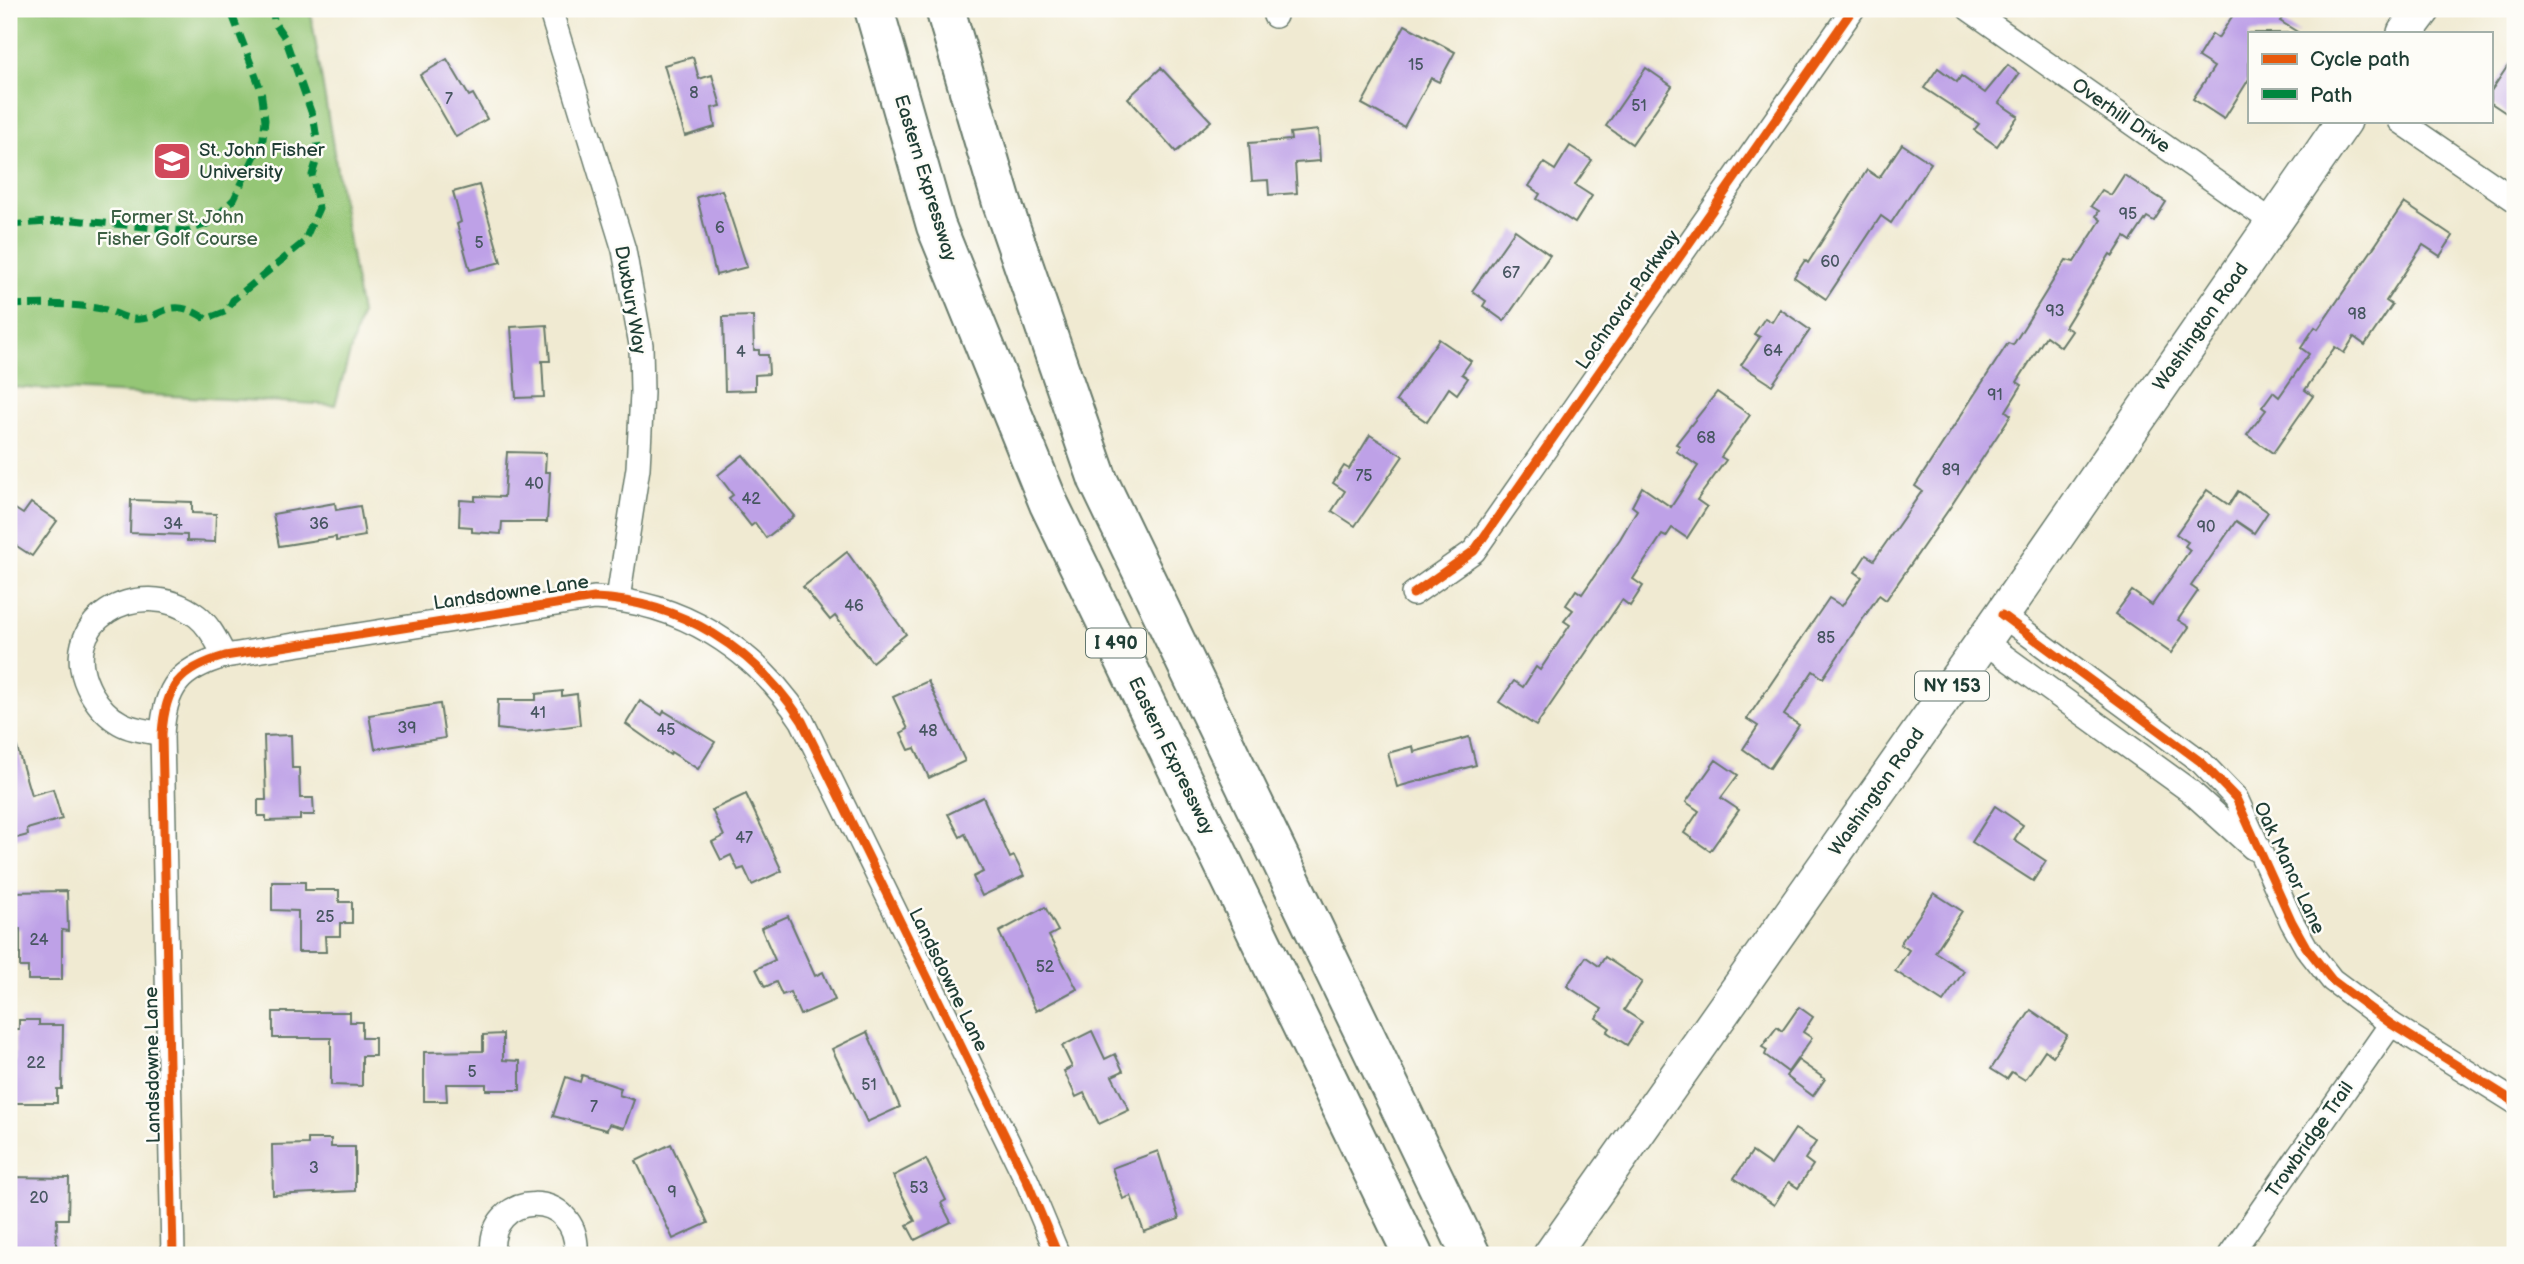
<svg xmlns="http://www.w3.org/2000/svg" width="2524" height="1264" font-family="'Balsamiq Sans',sans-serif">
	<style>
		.green { fill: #95c676; stroke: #5a8255; stroke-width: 2 }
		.building { fill: #bea1e7 }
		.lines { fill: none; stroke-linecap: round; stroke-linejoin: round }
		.minor-casing { stroke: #687a6b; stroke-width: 26 }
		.primary-casing { stroke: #687a6b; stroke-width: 38 }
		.motorway-casing { stroke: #687a6b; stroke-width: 42 }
		.minor { stroke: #fff; stroke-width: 23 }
		.primary { stroke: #fff; stroke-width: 35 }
		.motorway { stroke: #fff; stroke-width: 38 }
		.quiet { stroke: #00873e; stroke-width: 7; stroke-dasharray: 14 7; stroke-linecap: butt }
		.cycleway-casing { stroke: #fdfcf7; stroke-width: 13 }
		.cycleway { stroke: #e8590c; stroke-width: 9 }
		.labels { text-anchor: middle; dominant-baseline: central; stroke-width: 5; stroke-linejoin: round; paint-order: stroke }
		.number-label { font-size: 16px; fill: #475661 }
		.shield { fill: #fdfcf7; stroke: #62766e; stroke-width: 2 }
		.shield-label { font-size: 18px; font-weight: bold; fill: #1f3d34 }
		.street-label { font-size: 19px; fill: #1f3d34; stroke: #fdfcf7 }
		.poi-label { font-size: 19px; fill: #1f3d34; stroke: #fdfcf7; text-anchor: start }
		.park-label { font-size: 19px; fill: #3c5f44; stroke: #fdfcf7 }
	</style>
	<rect width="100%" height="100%" fill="#fdfcf7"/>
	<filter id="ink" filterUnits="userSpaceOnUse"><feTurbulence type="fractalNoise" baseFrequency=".0143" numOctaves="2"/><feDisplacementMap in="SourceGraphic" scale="14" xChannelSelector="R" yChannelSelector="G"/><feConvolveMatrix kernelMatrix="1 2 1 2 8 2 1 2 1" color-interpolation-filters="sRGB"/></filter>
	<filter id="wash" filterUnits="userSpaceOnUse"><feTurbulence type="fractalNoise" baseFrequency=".00686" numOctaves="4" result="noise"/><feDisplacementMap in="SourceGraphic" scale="28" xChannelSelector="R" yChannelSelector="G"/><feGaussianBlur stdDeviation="1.57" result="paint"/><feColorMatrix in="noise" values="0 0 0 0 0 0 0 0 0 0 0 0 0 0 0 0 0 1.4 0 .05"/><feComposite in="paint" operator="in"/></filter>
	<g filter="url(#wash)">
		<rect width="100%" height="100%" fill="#f0ead2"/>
		<polygon class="green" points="9,9 310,9 361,314 335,405 9,387"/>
		<g id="blocks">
			<g class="building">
				<polygon points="2237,9 2289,9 2280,21 2299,33 2249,33 2249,79 2224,119 2193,99 2214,67 2198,57 2212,34 2218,38"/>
				<polygon points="1405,25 1455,52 1439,82 1431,78 1404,127 1362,104"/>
				<polygon points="2515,55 2515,119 2491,103 2491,91"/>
				<polygon points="693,57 699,79 712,75 721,106 712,108 715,127 685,136 664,65"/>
				<polygon points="447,59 469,96 473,94 487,119 456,137 420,75"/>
				<polygon points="2008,65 2019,74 1999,103 2018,116 1997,146 1974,130 1979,124 1924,88 1938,68 1957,82 1961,76 1985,93"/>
				<polygon points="1161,68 1211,121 1176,152 1128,98"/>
				<polygon points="1646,68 1672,86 1632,144 1606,126"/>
				<polygon points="1318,130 1320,161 1295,163 1297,193 1269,195 1268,180 1252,181 1249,143 1291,140 1290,133"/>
				<polygon points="1902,144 1931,163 1891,223 1881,216 1826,299 1794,277 1805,260 1808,263 1867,170 1879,178"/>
				<polygon points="1570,146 1592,160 1575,185 1592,196 1575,223 1537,199 1540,194 1529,186 1544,163 1555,170"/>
				<polygon points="2124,175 2166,202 2154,221 2147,217 2131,241 2125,237 2113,256 2110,254 2065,327 2072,331 2061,347 2046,336 2017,382 2022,385 2006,411 2011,415 1949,509 1886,600 1879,595 1823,678 1813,671 1784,715 1799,725 1770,768 1743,749 1758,726 1747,719 1829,598 1842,606 1862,577 1855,572 1866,555 1874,560 1922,491 1915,486 2008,343 2013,345 2066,260 2074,262 2101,220 2096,216 2099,211 2091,206 2102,190 2111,195"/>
				<polygon points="479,185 501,262 470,270 457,224 461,222 453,192"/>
				<polygon points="722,190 747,267 716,275 697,197"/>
				<polygon points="2404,203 2453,236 2440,256 2423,245 2386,301 2392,305 2365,345 2354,337 2344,353 2335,347 2305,390 2313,396 2273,453 2247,435 2266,410 2262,407 2273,392 2279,397 2309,354 2301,348 2315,327 2318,329"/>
				<polygon points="1515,230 1550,255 1504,321 1483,306 1486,301 1472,291"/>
				<polygon points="1780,309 1810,330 1772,385 1741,365 1760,337 1754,334 1765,318 1772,322"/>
				<polygon points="753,316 754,350 759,350 759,355 768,355 769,374 755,375 755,390 725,391 723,317"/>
				<polygon points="547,325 550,361 542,361 544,397 516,398 511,327"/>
				<polygon points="1439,339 1471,361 1462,374 1468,378 1457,394 1449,388 1427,422 1396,401"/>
				<polygon points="1717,392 1750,415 1721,457 1726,460 1697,500 1707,507 1687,538 1672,528 1666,537 1662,535 1633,579 1643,586 1630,606 1622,600 1536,726 1499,702 1514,681 1523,687 1536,667 1540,670 1570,625 1564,621 1573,610 1566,605 1576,590 1582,594 1620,539 1637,510 1632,506 1642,487 1671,507 1698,466 1676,451 1680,446 1676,444"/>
				<polygon points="1370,435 1403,456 1355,526 1332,511 1345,491 1333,483 1344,466 1349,469"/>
				<polygon points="507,452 546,453 545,472 550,472 547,522 502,522 501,534 472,532 472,527 459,526 460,500 475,501 475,496 504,497"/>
				<polygon points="743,455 794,516 766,538 755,523 751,526 729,498 733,495 718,475"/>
				<polygon points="2207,490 2229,505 2238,491 2268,512 2254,533 2236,521 2191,586 2198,591 2178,620 2189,627 2171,653 2115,614 2132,591 2152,605 2190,550 2185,546 2188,542 2176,534"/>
				<polygon points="131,500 192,502 192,513 216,514 215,542 187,541 187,535 130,533"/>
				<polygon points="31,503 57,521 32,556 9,541 9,505 23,514"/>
				<polygon points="335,503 336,510 360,506 365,536 336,541 336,537 279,546 273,514"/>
				<polygon points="847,552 906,634 872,662 835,616 830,620 803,587"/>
				<polygon points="928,681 965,761 929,778 915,748 909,750 901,733 908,729 893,697"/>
				<polygon points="562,691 562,696 577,694 580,725 525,732 497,729 498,700 536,700 536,694"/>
				<polygon points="640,701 662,715 664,711 715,742 698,769 671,752 670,755 626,724"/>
				<polygon points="440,704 445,738 375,749 369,715"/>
				<polygon points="291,735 292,768 299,768 300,798 313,798 314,815 300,815 300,820 266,821 266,816 258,816 258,800 266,800 264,736"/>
				<polygon points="14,737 31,795 53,789 62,819 27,829 28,835 9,840 9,738"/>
				<polygon points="1469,737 1476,765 1397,787 1388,753 1413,746 1414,752"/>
				<polygon points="1716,760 1738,775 1721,798 1739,810 1710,851 1684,833 1699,811 1686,802"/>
				<polygon points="746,794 782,871 752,885 744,868 738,870 731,855 721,860 712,842 724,836 712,810"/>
				<polygon points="983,797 1010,858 1014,856 1024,876 982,896 973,877 983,872 965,834 960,837 948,814"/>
				<polygon points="1995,806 2023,825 2014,840 2046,861 2033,881 1972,842"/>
				<polygon points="272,882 305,882 305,890 339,890 339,902 352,902 352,923 340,923 340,936 325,936 326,952 298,952 298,911 272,910"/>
				<polygon points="67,891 68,931 62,930 62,980 28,980 28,967 20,967 20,929 9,929 9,892"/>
				<polygon points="1934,893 1962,911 1935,952 1964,971 1943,1002 1895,971 1909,950 1900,944"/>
				<polygon points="1045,907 1058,931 1049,936 1077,989 1036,1011 999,932"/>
				<polygon points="788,916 815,976 823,972 835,1000 800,1015 790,992 782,995 776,982 765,987 756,969 775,960 761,928"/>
				<polygon points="1586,957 1599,966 1605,957 1642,982 1624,1010 1642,1022 1627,1045 1607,1032 1610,1028 1596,1018 1602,1009 1567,986"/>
				<polygon points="1799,1007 1813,1017 1803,1032 1812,1038 1788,1072 1765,1055 1767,1050 1762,1047 1777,1027 1782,1031"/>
				<polygon points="2031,1010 2067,1035 2053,1056 2045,1050 2025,1080 2012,1072 2007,1079 1991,1069"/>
				<polygon points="273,1012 350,1012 350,1022 362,1022 362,1038 375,1038 375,1056 362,1056 362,1086 331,1085 331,1038 273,1038"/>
				<polygon points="19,1020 39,1020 39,1025 63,1025 62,1089 57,1089 57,1103 11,1103 11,1060 15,1060 15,1029 19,1029"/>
				<polygon points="1092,1031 1105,1059 1115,1054 1123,1071 1112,1076 1129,1110 1099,1124 1084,1093 1076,1097 1064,1071 1072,1067 1062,1046"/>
				<polygon points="867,1032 900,1107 867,1122 832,1049"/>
				<polygon points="503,1034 503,1060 520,1061 520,1090 486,1090 486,1084 446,1084 447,1101 424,1101 424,1052 483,1051 483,1035"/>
				<polygon points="1798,1060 1825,1079 1813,1096 1786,1076"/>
				<polygon points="582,1075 621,1088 619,1095 634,1100 624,1128 609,1124 607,1130 553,1116 566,1077 580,1082"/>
				<polygon points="1795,1129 1816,1142 1805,1159 1813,1165 1798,1188 1789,1182 1774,1205 1734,1178 1752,1152 1771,1165"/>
				<polygon points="308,1139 331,1139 331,1147 355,1147 355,1191 273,1195 272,1145 308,1144"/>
				<polygon points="671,1144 708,1223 673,1239 636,1161"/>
				<polygon points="1158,1151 1179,1219 1144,1232 1131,1196 1123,1199 1112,1168"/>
				<polygon points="926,1159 946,1200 941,1203 951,1222 915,1240 907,1225 915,1221 893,1176"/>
				<polygon points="9,1177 69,1178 68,1219 57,1219 56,1255 9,1255"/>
			</g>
		</g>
	</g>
	<g filter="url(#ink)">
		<use href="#blocks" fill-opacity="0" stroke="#687a6b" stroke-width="2"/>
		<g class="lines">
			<g class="minor-casing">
				<g id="minor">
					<polyline points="550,9 624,250 641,345 642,393 638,468 618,599"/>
					<polyline points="1275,9 1275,16"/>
					<polyline points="1969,9 2274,223"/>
					<polyline points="2400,121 2515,200"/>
					<polyline points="1413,594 1474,551 1853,9"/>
					<polyline points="2002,615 2201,762 2236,798 2292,922 2306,947 2332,980 2391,1024 2515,1102"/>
					<polyline points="1983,641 2190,791 2253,848"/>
					<path d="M162,734C148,731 132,730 120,723C107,716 98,705 91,693C52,622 139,572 197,616C210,626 217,642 225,656"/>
					<path d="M173,1255L162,734C165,687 179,669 225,656L594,598C681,601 755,649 802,721L1027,1181L1058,1255"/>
					<path d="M493,1255C485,1189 581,1186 576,1255"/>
					<polyline points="2230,1255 2391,1024"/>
				</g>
			</g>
			<g class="primary-casing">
				<g id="primary">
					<polyline points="2405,33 2423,9"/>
					<polyline points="1551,1255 2002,615 2344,121"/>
				</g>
			</g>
			<g class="motorway-casing">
				<g id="motorway">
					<polyline points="874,9 936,226 1049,504 1413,1255"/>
					<polyline points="945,9 1002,203 1098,480 1471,1255"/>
				</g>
			</g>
			<use href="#minor" class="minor"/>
			<use href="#primary" class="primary"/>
			<use href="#motorway" class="motorway"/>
			<g class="quiet">
				<polyline points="9,24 14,9"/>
				<polyline points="9,225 73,220 187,231 210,223 234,199 263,139 265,120 261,90 230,9"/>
				<path d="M9,305C41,304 70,303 102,309C113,311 123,318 134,319C162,322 166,292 206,319L227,311L233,300L304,242L319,208L312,175L319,153L314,120L285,38L274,22L273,9"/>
			</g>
			<g class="cycleway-casing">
				<g id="cycleway">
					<polyline points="1413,594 1474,551 1853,9"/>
					<polyline points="2002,615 2201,762 2236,798 2292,922 2306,947 2332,980 2391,1024 2515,1102"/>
					<path d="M173,1255L162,734C165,687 179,669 225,656L594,598C681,601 755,649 802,721L1027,1181L1058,1255"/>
				</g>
			</g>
			<use href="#cycleway" class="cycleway"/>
		</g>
	</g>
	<defs>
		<g id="university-square" transform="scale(2.0125)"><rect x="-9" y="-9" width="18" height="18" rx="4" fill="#d1495b" stroke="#fdfcf7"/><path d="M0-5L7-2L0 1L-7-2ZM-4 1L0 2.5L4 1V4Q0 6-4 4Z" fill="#fff"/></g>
	</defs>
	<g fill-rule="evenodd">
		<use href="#university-square" x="172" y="161"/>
	</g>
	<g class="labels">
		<g class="number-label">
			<text x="1416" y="65">15</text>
			<text x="694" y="93">8</text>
			<text x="449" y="99">7</text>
			<text x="1639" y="106">51</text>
			<text x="2128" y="214">95</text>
			<text x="720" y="228">6</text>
			<text x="479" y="243">5</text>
			<text x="1830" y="262">60</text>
			<text x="1511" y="273">67</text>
			<text x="2055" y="311">93</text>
			<text x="2357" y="314">98</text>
			<text x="1773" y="351">64</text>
			<text x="741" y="352">4</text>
			<text x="1995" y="395">91</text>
			<text x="1706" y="438">68</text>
			<text x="1951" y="470">89</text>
			<text x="1364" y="476">75</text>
			<text x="534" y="484">40</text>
			<text x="751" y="499">42</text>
			<text x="173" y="524">34</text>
			<text x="319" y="524">36</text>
			<text x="2206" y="527">90</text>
			<text x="854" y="606">46</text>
			<text x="1826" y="638">85</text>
			<text x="538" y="713">41</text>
			<text x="407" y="728">39</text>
			<text x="666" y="730">45</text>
			<text x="928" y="731">48</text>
			<text x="744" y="838">47</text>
			<text x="325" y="917">25</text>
			<text x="39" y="940">24</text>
			<text x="1045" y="967">52</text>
			<text x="36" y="1063">22</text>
			<text x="472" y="1072">5</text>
			<text x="869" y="1085">51</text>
			<text x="594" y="1107">7</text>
			<text x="314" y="1168">3</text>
			<text x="919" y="1188">53</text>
			<text x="672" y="1192">9</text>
			<text x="39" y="1198">20</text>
		</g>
		<g class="shield">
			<rect x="1086" y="628.5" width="60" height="29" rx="5"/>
			<rect x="1915" y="671.5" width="74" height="29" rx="5"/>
		</g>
		<g class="shield-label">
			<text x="1116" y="643">I 490</text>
			<text x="1952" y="686">NY 153</text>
		</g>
		<g class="street-label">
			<text transform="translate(2121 116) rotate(35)">Overhill Drive</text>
			<text transform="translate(925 178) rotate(73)">Eastern Expressway</text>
			<text transform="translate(630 300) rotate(80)">Duxbury Way</text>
			<text transform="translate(1628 300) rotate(-55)">Lochnavar Parkway</text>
			<text transform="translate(2201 327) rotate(-55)">Washington Road</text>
			<text transform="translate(511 593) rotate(-8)">Landsdowne Lane</text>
			<text transform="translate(1171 756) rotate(64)">Eastern Expressway</text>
			<text transform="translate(1877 792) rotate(-55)">Washington Road</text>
			<text transform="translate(2289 868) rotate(65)">Oak Manor Lane</text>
			<text transform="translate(948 980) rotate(64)">Landsdowne Lane</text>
			<text transform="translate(153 1065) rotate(-91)">Landsdowne Lane</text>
			<text transform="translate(2310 1140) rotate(-55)">Trowbridge Trail</text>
		</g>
		<g class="poi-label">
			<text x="199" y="150">St. John Fisher<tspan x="199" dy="22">University</tspan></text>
		</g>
		<g class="park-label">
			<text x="177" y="217">Former St. John<tspan x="177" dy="22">Fisher Golf Course</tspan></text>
		</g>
	</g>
	<rect width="2524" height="1264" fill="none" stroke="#fdfcf7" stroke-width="35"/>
	<rect x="2248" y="32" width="245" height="91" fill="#fdfcf7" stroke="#a4b0a9" stroke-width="2"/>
	<rect x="2262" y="54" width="35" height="10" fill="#e8590c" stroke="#a4b0a9" stroke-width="2"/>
	<text x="2310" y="66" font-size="21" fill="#1f3d34">Cycle path</text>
	<rect x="2262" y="89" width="35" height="10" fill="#00873e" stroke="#a4b0a9" stroke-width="2"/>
	<text x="2310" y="102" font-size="21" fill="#1f3d34">Path</text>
</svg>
